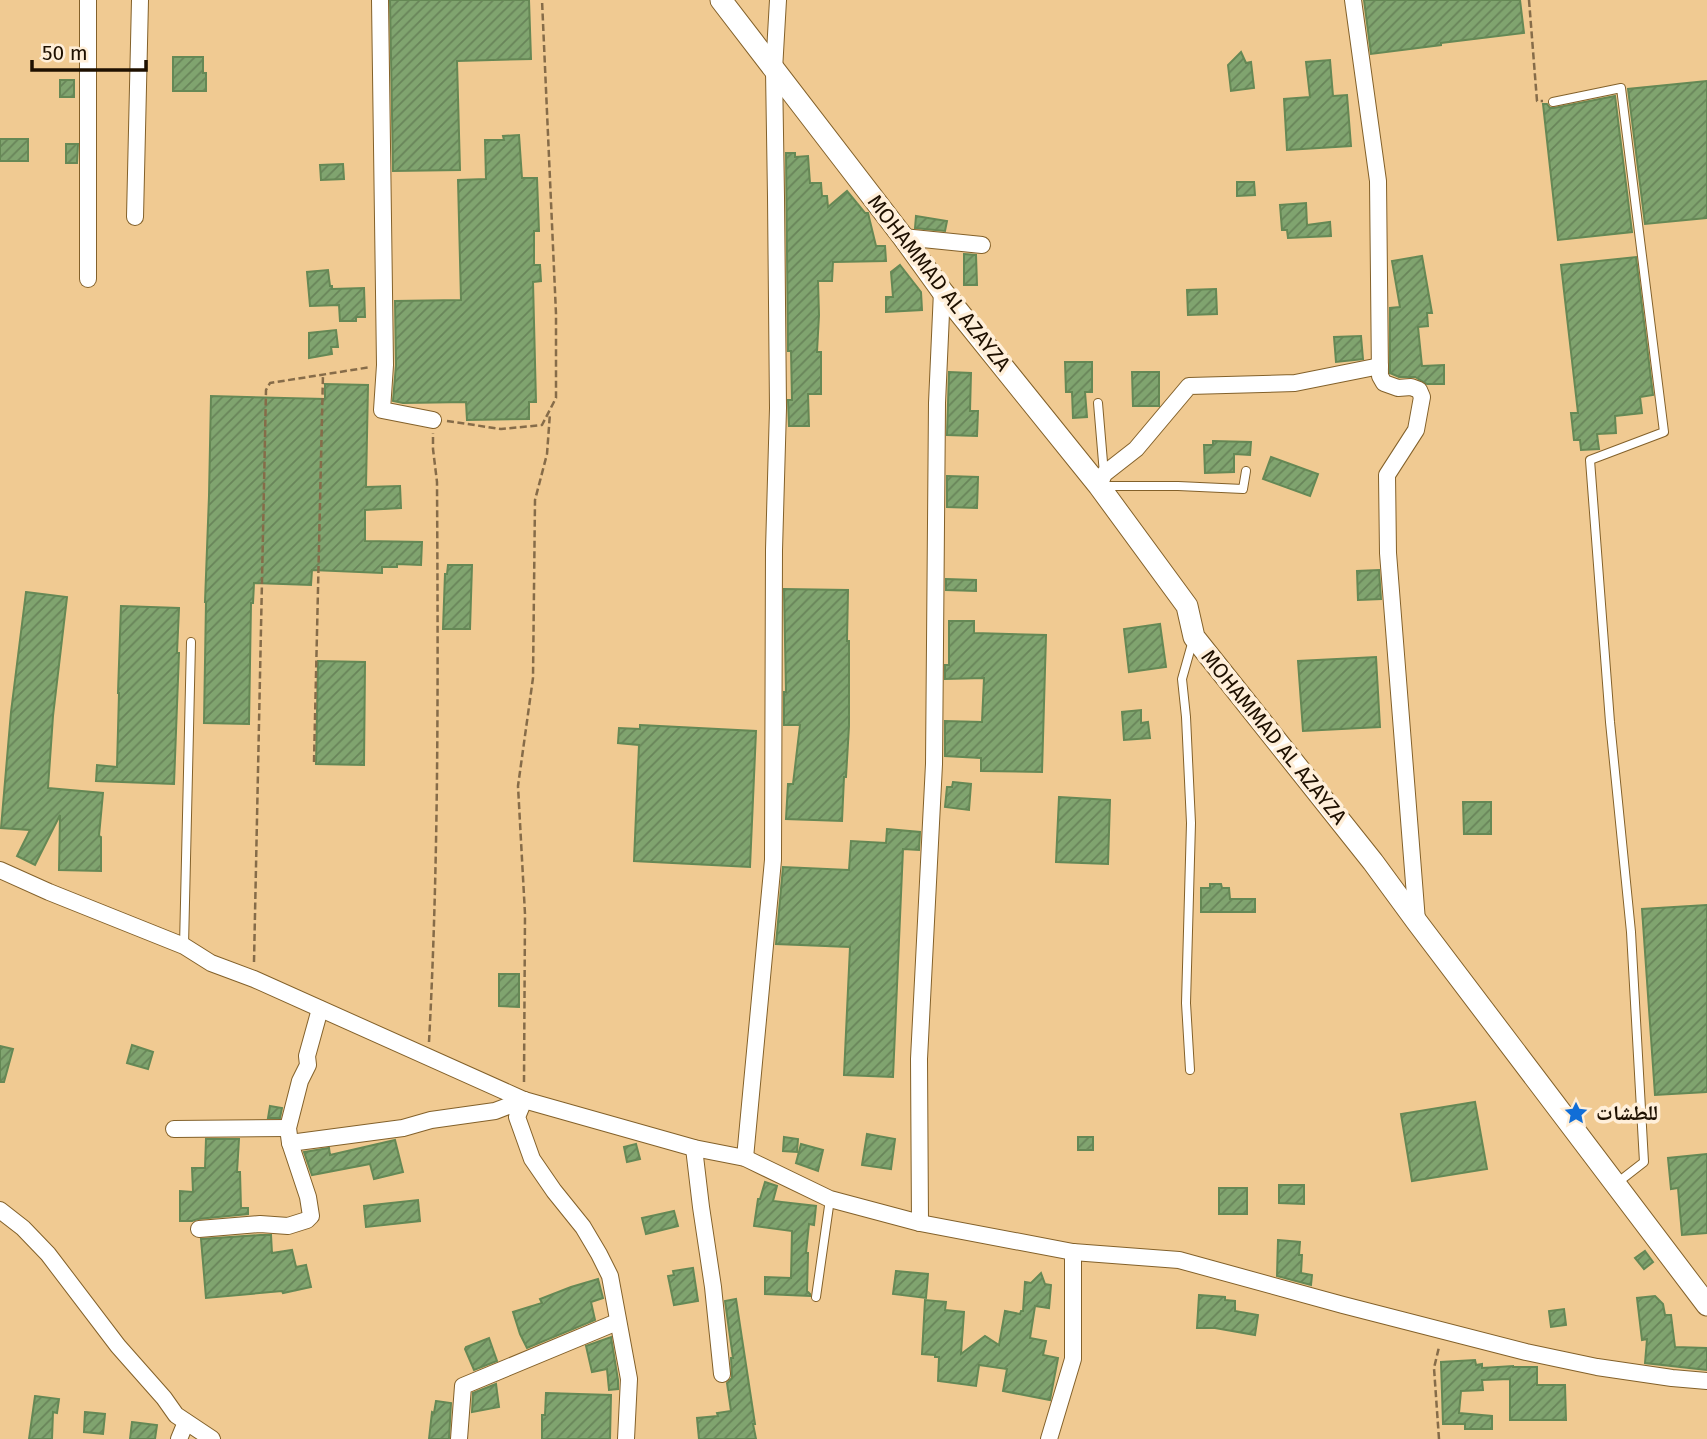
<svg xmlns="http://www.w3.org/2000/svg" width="1707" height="1439" font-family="'Fira Sans','Noto Naskh Arabic',sans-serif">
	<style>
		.building { fill: url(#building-hatch); stroke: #658855; stroke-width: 2 }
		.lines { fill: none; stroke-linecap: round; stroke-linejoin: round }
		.service-casing { stroke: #83612a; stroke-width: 10 }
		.minor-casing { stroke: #83612a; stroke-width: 18 }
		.secondary-casing { stroke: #83612a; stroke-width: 23 }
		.path { stroke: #866c49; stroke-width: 2.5; stroke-dasharray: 7 3.5; stroke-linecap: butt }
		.service { stroke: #fff; stroke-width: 8 }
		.minor { stroke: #fff; stroke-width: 16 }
		.secondary { stroke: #fff; stroke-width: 21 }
		.labels { text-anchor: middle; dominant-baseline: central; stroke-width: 7; stroke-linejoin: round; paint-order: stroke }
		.street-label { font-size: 21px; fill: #1e1000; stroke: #ffefd9 }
		.poi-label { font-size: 21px; font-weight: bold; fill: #1e1000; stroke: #ffefd9; text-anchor: start }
	</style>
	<defs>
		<pattern id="building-hatch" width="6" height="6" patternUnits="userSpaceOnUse" patternTransform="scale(1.75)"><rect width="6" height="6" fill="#80a46f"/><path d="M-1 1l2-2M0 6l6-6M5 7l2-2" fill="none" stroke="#688459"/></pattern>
	</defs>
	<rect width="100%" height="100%" fill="#f0ca92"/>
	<g class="building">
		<polygon points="390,0 529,0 531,59 457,61 460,170 393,171"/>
		<polygon points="1364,0 1520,0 1524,33 1441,43 1441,45 1371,54"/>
		<polygon points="1241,52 1246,63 1251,62 1254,88 1231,91 1228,65"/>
		<polygon points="173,57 203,57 203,73 206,73 206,91 173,91"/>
		<polygon points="1330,60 1333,96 1347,95 1351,146 1287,150 1284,99 1310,97 1306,62"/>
		<rect x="60" y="80" width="14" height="17"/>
		<polygon points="1707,81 1707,218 1645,224 1628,89"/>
		<polygon points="1615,96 1632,232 1558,240 1543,104 1547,104 1550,108 1554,108"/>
		<polygon points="519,135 522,178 537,178 539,231 534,231 534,265 540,265 541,281 533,282 536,402 529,402 529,419 467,420 466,402 403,403 393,401 396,365 395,301 461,300 458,180 486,179 485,140 504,140 503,136"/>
		<rect x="0" y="139" width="28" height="22"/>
		<polygon points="66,144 78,144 77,163 66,163"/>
		<polygon points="786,153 795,153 795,157 808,156 810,183 821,183 822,196 827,196 828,207 847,191 865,213 868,213 876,246 885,246 886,261 833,262 832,281 818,281 819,315 817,352 821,352 821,394 808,394 809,426 789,426 788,400 792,400 791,351 788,351"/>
		<polygon points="343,164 344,179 321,180 320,165"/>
		<polygon points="1237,182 1254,182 1255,195 1237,196"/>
		<polygon points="1306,203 1307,225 1330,222 1331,236 1288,238 1287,230 1282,230 1280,205"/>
		<polygon points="916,216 947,221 945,231 915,228"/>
		<polygon points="964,254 976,255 977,285 964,285"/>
		<polygon points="1422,256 1432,313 1427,313 1428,326 1418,327 1422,366 1444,365 1444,384 1427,384 1415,377 1399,377 1390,373 1390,308 1400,307 1392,261"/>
		<polygon points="1636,257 1653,395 1640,397 1642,413 1615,416 1616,433 1597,434 1599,449 1581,450 1580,440 1574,440 1571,413 1578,413 1561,265"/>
		<polygon points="900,265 921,292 922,310 886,312 886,297 893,297 891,272"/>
		<polygon points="328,270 330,286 332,286 332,289 364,288 365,317 356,317 356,321 340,321 339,305 310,306 307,272"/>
		<polygon points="1216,289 1217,314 1188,315 1187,290"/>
		<polygon points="336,330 338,347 331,347 332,354 309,358 309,333"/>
		<polygon points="1361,336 1363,359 1336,362 1334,337"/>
		<polygon points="1065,362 1092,362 1092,392 1085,392 1087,417 1073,418 1072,392 1066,392"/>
		<polygon points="949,372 971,373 970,411 978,411 977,436 947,435"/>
		<polygon points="1132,372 1159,372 1159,406 1133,406"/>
		<polygon points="325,384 368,385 366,487 400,486 401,508 365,510 365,541 422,542 421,565 397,564 397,567 382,567 382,573 312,570 311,585 254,583 253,603 251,603 249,724 204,723 206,602 205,602 209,496 211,396 325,399"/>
		<polygon points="1213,441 1251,442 1250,455 1234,454 1234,472 1205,473 1204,445 1213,445"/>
		<polygon points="1271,457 1318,474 1310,496 1263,479"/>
		<polygon points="947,476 978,477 977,508 947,507"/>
		<polygon points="448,565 472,565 470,629 443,629 445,574 447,574"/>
		<polygon points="1379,570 1381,599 1358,600 1357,571"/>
		<polygon points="946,579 976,580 976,591 946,590"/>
		<polygon points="784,589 848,590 847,641 849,641 849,726 846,777 844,777 842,821 786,819 788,784 793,784 800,725 784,725 784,692 786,692"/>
		<polygon points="26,592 67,597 53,716 48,788 103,793 99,836 101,837 101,871 59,870 60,815 35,865 17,856 30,830 1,828 11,712"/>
		<polygon points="121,606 179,608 177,653 179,653 174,784 96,781 97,765 117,767 119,693 118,693"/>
		<polygon points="949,621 974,621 974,633 1046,635 1042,772 981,771 981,758 945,756 945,721 982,722 984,678 945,679 945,665 949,665"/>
		<polygon points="1160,624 1166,667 1129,672 1124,629"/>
		<polygon points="1376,657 1380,727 1303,731 1298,661"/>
		<polygon points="318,661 365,662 364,765 316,764"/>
		<polygon points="1141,710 1141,723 1148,722 1150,738 1124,740 1122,712"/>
		<polygon points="640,725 756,731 750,867 634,861 639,745 618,743 619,728 640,729"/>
		<polygon points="953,782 971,784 969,810 945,807 947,787 952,787"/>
		<polygon points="1059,797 1110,800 1108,864 1056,862"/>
		<polygon points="1463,802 1491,802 1491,834 1464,834"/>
		<polygon points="887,829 920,832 919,850 903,849 893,1077 844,1075 850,947 776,944 783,867 849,870 851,841 886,843"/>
		<polygon points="1210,884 1221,884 1222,888 1229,888 1230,899 1255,899 1255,912 1201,912 1201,888 1210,888"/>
		<polygon points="1707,905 1707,1092 1655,1095 1642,909"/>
		<polygon points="499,974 519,974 519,1007 499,1006"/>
		<polygon points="132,1045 153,1052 148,1069 127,1063"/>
		<polygon points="0,1046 13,1049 4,1082 0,1082"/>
		<polygon points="1475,1102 1487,1169 1412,1181 1401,1114"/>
		<polygon points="270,1106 282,1108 280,1118 268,1118"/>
		<polygon points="867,1134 895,1139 891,1169 862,1165"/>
		<polygon points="784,1137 798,1139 797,1152 783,1151"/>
		<rect x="1078" y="1137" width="15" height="13"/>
		<polygon points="206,1139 239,1139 237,1172 240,1172 241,1208 248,1208 248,1214 198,1219 192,1221 180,1221 180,1191 193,1192 192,1168 205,1168"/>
		<polygon points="395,1140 403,1172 374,1179 370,1164 312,1175 304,1152 329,1148 330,1155"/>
		<polygon points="636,1144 640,1159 627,1162 624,1147"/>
		<polygon points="801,1144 823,1150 818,1171 796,1163"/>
		<polygon points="1707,1154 1707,1233 1682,1235 1678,1188 1671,1189 1668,1158"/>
		<polygon points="765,1182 777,1186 773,1201 816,1206 814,1225 809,1224 806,1253 808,1253 807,1291 810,1294 810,1296 765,1294 765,1277 791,1278 792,1231 754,1226 758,1199 760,1199"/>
		<polygon points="1279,1185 1304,1185 1304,1204 1279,1203"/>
		<rect x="1219" y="1188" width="28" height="26"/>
		<polygon points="418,1200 420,1221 366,1227 364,1206"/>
		<polygon points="674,1211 678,1226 646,1234 642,1218"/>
		<polygon points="260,1235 271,1235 272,1253 292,1250 296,1267 306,1265 311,1287 283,1293 282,1291 206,1298 201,1239"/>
		<polygon points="1278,1240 1300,1242 1299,1255 1302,1255 1301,1273 1312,1275 1311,1285 1277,1276"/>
		<polygon points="1645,1251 1653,1262 1644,1269 1635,1258"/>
		<polygon points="693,1268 698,1301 674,1305 668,1276 674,1275 673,1271"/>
		<polygon points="896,1271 928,1274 926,1298 893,1294"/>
		<polygon points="1041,1273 1045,1284 1051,1285 1049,1308 1035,1306 1030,1338 1046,1341 1043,1355 1058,1358 1050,1400 1003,1391 1007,1369 979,1365 976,1386 938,1381 939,1357 935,1357 935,1355 922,1354 925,1300 946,1302 945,1310 964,1312 961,1354 985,1336 999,1345 1005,1311 1020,1314 1021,1311 1023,1311 1025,1282 1031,1283"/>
		<polygon points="598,1279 603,1298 591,1302 595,1320 527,1348 520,1334 513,1312 542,1303 540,1299 571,1287"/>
		<polygon points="1199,1295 1225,1297 1225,1300 1235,1301 1235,1311 1258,1315 1255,1335 1215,1328 1197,1328"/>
		<polygon points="1655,1296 1663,1304 1665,1315 1671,1315 1675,1347 1707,1348 1707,1370 1645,1363 1647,1339 1642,1340 1637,1298"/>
		<polygon points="736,1299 755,1424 753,1424 756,1439 699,1439 697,1418 718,1416 717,1413 731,1411 727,1383 732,1378 731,1358 733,1358 725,1301"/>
		<polygon points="1564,1309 1566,1325 1551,1327 1549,1311"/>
		<polygon points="611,1337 618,1380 618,1389 609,1390 607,1369 592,1372 586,1346"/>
		<polygon points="489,1338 497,1361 474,1370 465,1349 466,1347"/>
		<polygon points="1475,1360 1476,1365 1482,1364 1482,1368 1513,1366 1513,1367 1537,1367 1537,1385 1565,1385 1566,1420 1510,1420 1510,1379 1482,1380 1483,1390 1461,1391 1459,1413 1492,1416 1492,1429 1465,1429 1465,1424 1443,1424 1441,1362"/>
		<polygon points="496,1384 499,1407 472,1412 473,1393"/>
		<polygon points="546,1393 611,1395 610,1439 542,1439 542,1415 545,1415"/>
		<polygon points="35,1396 59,1399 57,1413 53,1412 52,1439 29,1439"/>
		<polygon points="436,1401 451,1403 449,1439 429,1439 432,1412 434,1413"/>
		<polygon points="85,1412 105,1414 103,1434 84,1432"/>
		<polygon points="132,1422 157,1425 155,1439 130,1439"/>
	</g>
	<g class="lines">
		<g class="service-casing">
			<g id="service">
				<polyline points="1553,102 1621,88 1664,432 1590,460 1610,722 1631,932 1644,1162 1617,1183"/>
				<polyline points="1098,403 1104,474"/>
				<polyline points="1102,486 1178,486 1243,489 1246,471"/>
				<polyline points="184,946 191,642"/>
				<polyline points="1190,1070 1186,1003 1191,823 1186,717 1182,679 1193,640"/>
				<polyline points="816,1297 830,1199"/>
			</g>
		</g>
		<g class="minor-casing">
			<g id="minor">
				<polyline points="88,0 88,279"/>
				<polyline points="380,0 385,365 382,410 433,420"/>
				<polyline points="1353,0 1378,181 1380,376 1384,383 1398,388 1411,387 1419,390 1422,397 1416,430 1387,475 1388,553 1417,921"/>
				<polyline points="135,217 140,0"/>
				<polyline points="903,237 982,245"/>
				<polyline points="1099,486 1104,474 1136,449 1189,386 1295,383 1380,366"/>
				<polyline points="0,870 49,892 184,946 211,963 254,979 524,1100 694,1148 745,1158 830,1199 920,1223 1073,1252 1179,1260 1343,1305 1526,1352 1597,1367 1672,1378 1707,1381"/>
				<polyline points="524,1100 517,1117 532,1159 554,1191 583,1227 599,1254 610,1276 629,1379 626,1439"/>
				<polyline points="174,1129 288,1128"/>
				<polyline points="290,1143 403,1128 431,1120 495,1111 524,1100"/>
				<polyline points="694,1148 701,1207 713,1287 722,1374"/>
				<polyline points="745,1158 773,860 774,550 778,408 776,197 774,70 778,0"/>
				<polyline points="0,1210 23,1228 48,1254 118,1346 164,1398 176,1415 212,1439"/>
				<polyline points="920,1223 919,1059 934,764 937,403 942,291"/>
				<polyline points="199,1229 260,1224 288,1226 307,1220 311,1216 308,1197 290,1143 288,1128 300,1081 308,1065 307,1056 320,1009"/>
				<polyline points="179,1439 186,1422"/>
				<polyline points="459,1439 463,1386 617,1322"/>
				<polyline points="1049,1439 1073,1359 1073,1252"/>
			</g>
		</g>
		<g class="secondary-casing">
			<polyline id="secondary" points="721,0 903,237 942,291 1099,486 1187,606 1194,637 1373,862 1417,922 1707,1305"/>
		</g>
		<g class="path">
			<polyline points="1529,0 1537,101 1543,101"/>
			<polyline points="447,421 501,429 542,425 556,398 556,314 542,0"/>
			<polyline points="314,762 323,374"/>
			<polyline points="254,962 266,390 270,383 371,367"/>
			<path d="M429,1042C439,856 438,669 437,482L433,449V433"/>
			<polyline points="524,1082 525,914 518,786 533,678 535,500 547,454 550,413"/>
			<polyline points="1439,1439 1434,1368 1439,1347"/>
		</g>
		<use href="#service" class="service"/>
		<use href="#minor" class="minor"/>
		<use href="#secondary" class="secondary"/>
	</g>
	<defs>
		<g id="sight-bare" transform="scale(1.89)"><path d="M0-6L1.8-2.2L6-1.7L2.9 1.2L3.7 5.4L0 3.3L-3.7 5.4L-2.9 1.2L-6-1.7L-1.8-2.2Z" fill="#116ed7" stroke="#ffefd9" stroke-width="2.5" paint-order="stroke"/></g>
	</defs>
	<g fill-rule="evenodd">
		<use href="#sight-bare" x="1576" y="1113"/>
	</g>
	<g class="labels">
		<g class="street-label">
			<text transform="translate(939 283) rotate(52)">MOHAMMAD AL AZAYZA</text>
			<text transform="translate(1274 737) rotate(51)">MOHAMMAD AL AZAYZA</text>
		</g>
		<g class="poi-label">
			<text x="1596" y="1113">للطشات</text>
		</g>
	</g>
	<path d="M32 60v10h114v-10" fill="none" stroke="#1e1000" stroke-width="3.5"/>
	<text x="42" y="60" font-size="21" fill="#1e1000" stroke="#ffefd9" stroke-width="5" paint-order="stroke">50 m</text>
</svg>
